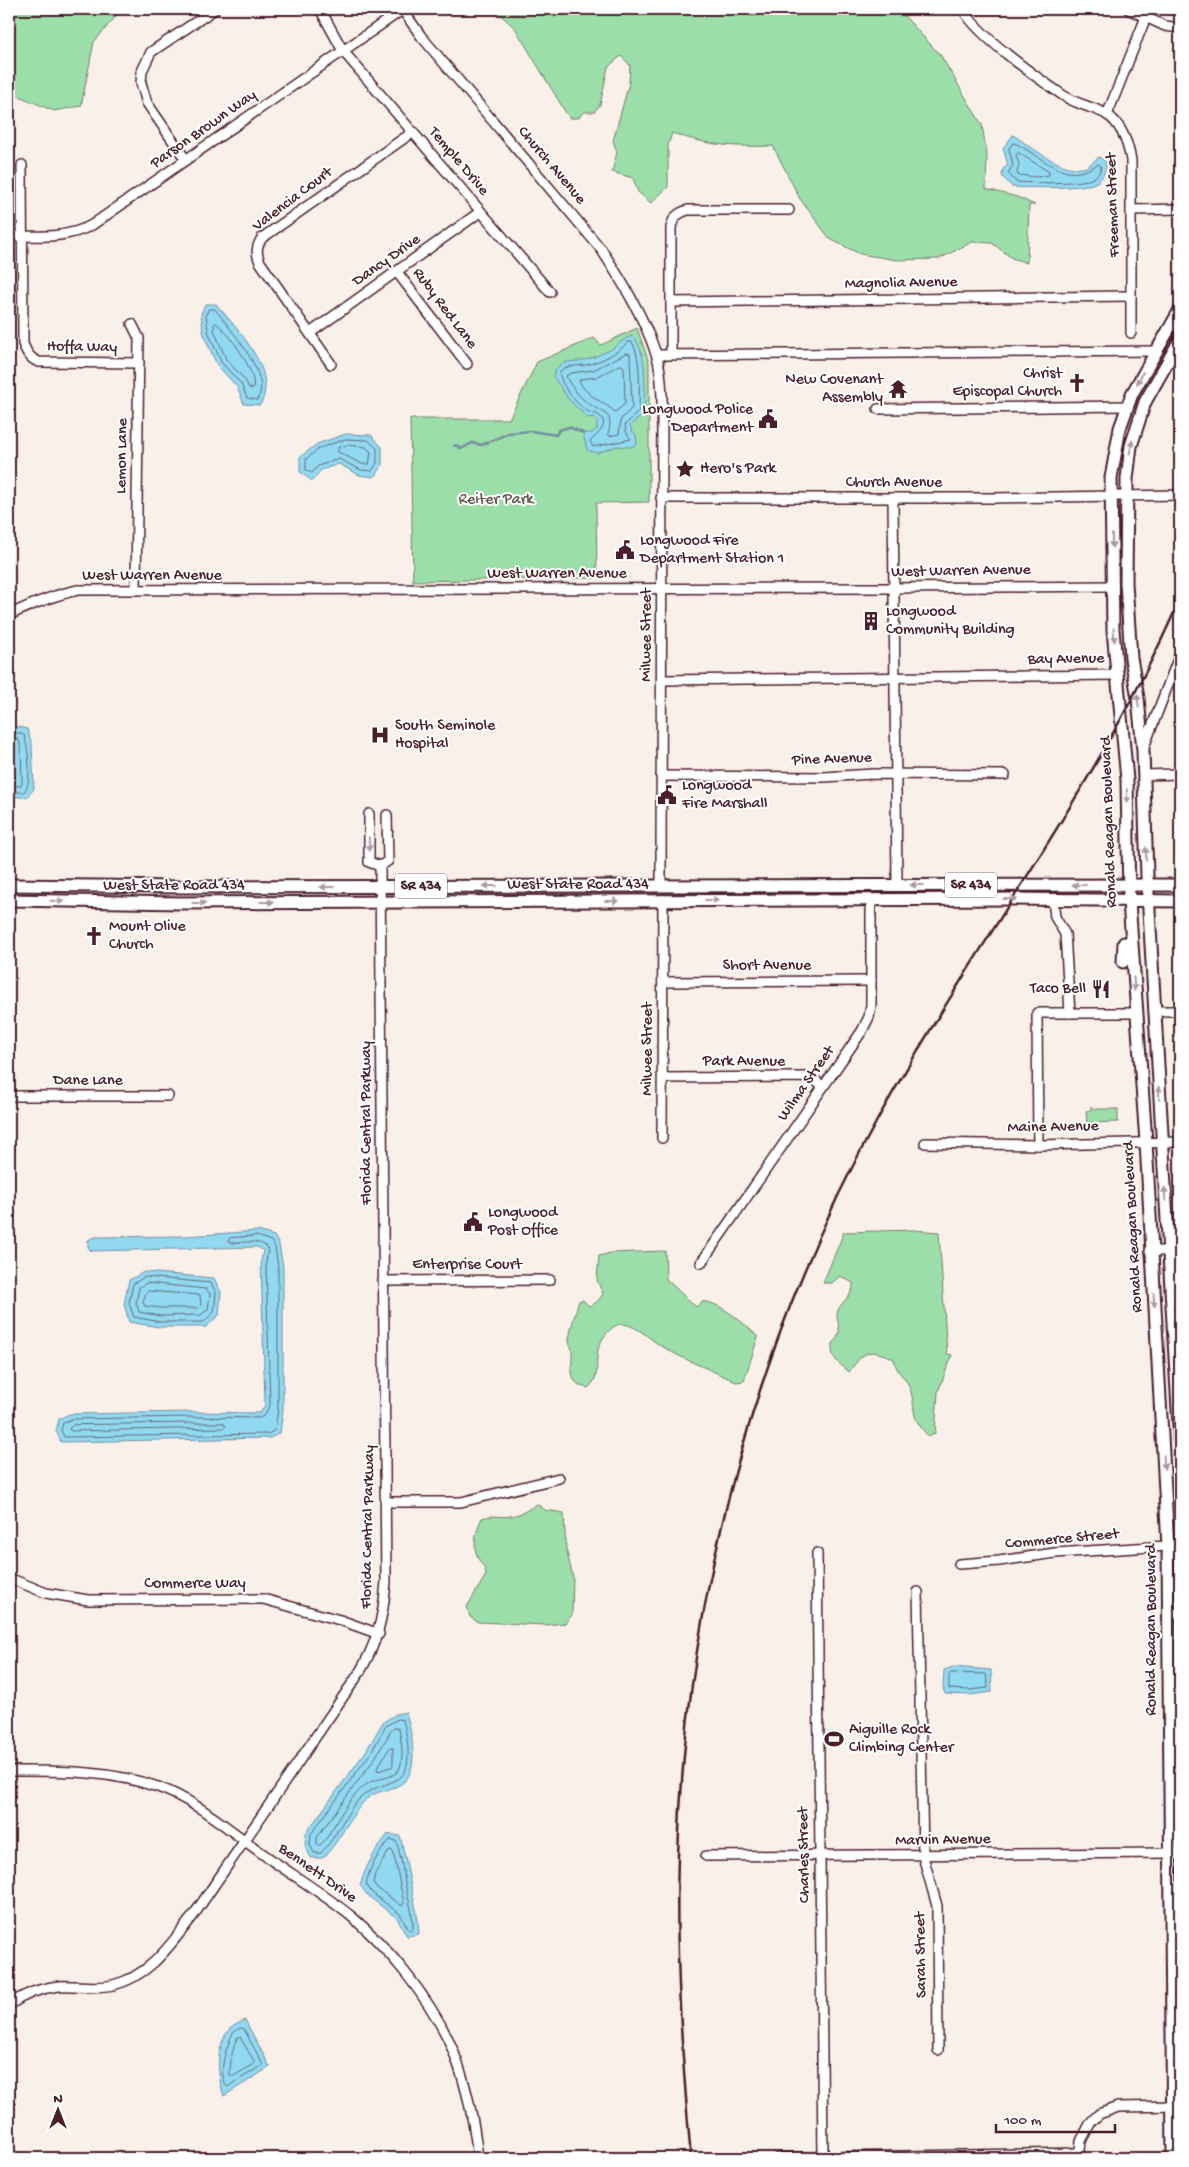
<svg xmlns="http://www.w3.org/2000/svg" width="1189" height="2167" font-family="'Gochi Hand',sans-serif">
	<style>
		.green { fill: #9cdea9; stroke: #737e6a }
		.water { fill: #90d9f1; stroke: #748fa2 }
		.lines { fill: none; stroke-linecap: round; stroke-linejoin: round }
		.shore { stroke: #66697a; stroke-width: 1 }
		.stream { stroke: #748fa2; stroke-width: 2.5 }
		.minor-casing { stroke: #4a1f2b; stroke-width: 12 }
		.major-casing { stroke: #4a1f2b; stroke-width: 15 }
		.minor { stroke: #fff; stroke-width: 9 }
		.major { stroke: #fff; stroke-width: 11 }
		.rail { stroke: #4a1f2b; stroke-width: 2.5 }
		.oneway { fill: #ae9aa0 }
		.labels { text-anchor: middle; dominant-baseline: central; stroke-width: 4; stroke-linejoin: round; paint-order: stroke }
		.shield { fill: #fff; stroke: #80626b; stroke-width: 1 }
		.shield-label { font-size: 15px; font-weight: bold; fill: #4a1f2b }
		.street-label { font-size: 16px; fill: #4a1f2b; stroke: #fff }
		.poi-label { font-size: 16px; fill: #4a1f2b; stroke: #fff; text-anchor: start }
		.park-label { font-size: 16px; fill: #635851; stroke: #fff }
	</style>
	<rect width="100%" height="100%" fill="#faf0ea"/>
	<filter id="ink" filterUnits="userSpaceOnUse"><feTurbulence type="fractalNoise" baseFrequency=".02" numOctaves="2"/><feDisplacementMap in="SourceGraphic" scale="10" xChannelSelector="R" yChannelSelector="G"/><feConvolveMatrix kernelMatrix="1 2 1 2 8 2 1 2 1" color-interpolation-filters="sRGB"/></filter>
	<g filter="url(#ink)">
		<g class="green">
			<polygon points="9,9 122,9 94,42 81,106 54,111 14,94 9,87"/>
			<path d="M494,9H898L941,56L982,125L987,156L986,189L1017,197L1035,205H1029L1027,263L1012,258L992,243L972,242L939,259L897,260L860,254L830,239L800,199L773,146C733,147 709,146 672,133L668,145V187L651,203L638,192L633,178L612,172L617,152L613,141L629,83L630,65L621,56L608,67L600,105L594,112H583L579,118H569L515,28Z"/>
			<polygon points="637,328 649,362 649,502 596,503 597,578 413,581 410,419 509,419 537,362 594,338 601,345"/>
			<polygon points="1091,1106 1094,1109 1118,1109 1118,1122 1087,1123 1086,1111 1091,1110"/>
			<path d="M913,1230L939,1232L947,1354L952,1355L938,1392L935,1433L929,1437C907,1413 918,1410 909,1386C904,1375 896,1373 894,1359C869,1347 864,1351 849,1372C840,1364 829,1358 833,1344C835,1340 838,1337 839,1333C840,1326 835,1317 838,1310C843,1300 854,1295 853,1283L840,1276L832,1283H823L844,1232Z"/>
			<path d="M665,1251L666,1279L696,1307L701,1302C717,1299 746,1325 758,1337L744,1381L736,1382C712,1370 686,1361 663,1347C650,1340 639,1326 623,1324C614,1323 605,1334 601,1342C592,1358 603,1376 588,1388C568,1385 572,1368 572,1353C573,1349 570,1347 569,1342C568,1338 577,1306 579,1301L583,1300L589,1306C596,1304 599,1300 603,1294L597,1280L599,1256L610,1253Z"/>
			<path d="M537,1504L545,1510L564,1513L566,1549L573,1577L572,1615L565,1623L545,1625L478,1622L470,1617L467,1607L486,1575C485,1565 481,1565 478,1558C472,1545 476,1530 482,1518C495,1514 499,1518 510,1516C520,1515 528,1510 537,1504Z"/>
		</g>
		<g class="water">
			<path d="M1013,135C1030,146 1066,175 1086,167C1090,165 1095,160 1099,157L1106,162C1106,170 1104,177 1097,182C1087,189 1027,188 1012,187L1002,176L1003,169L1008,165L1003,148Z"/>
			<path d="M205,304H216C236,328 280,372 260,405L244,404L237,387L217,365L208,345L203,332L201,314Z"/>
			<path d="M633,336C649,355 644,390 644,414L630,425L631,430L636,435L637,444L631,447L617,446L597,453L587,450L583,433H592L597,429V420L593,417L588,418L569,400L553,376C559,357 573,364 588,359C596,357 603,353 610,350C619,345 623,338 633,336Z"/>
			<polygon points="346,434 371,435 382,447 382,465 374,477 359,475 339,464 321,470 312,481 300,472 300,457 317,444"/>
			<polygon points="9,725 27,729 32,744 34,789 27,797 9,797"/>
			<polygon points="258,1231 274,1236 279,1245 283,1266 283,1410 280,1433 270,1438 61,1442 56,1431 59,1419 69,1414 193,1412 260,1413 265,1405 261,1261 263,1250 257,1247 91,1251 88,1247 88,1240 95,1237 186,1236"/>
			<polygon points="144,1272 214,1278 221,1292 219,1315 206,1327 159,1327 129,1322 124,1304 129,1280"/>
			<polygon points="953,1667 991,1670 992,1692 970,1695 945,1694 943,1688 944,1670"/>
			<path d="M406,1712C411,1731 421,1772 401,1784C386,1793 373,1789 361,1805C347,1822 339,1842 323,1858H311L305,1846L306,1833L366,1751L383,1722L396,1714Z"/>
			<path d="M388,1834L400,1836C405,1854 408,1872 412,1891C416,1909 418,1916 419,1934L407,1936L397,1918L368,1896L360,1885C366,1866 375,1850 388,1834Z"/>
			<path d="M245,2020L270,2067L224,2096C217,2076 215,2049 228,2031C231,2026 240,2023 245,2020Z"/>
		</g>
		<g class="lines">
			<g class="shore">
				<path d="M1013,143C1019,144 1025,149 1030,152C1056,168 1070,182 1098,164L1101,166C1101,170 1098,176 1093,178C1085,184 1028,183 1016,182L1008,173L1013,165L1009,149Z"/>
				<polygon points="1019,153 1049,172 1049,175 1037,177 1018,175 1017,173 1019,164 1016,155"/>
				<path d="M209,309H215C228,327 274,377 257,400L247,398L241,384L221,362L208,331L206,315Z"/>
				<path d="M216,323C229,332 258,373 253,389L249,388L245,380L226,359L214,330V325Z"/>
				<path d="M628,342H632C642,358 639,393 639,411L625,425L626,432L631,439L593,447L590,441C597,435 613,422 596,414C594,413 591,413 589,412C579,408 557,381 560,371C568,364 581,367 590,364C604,360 619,352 628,342Z"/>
				<path d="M627,353L630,354L632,408L621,419L619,434L610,436L608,434C615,412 602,413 589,404C580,398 570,386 566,376L571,373L593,370Z"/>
				<path d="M621,365L624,367L625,404L615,412C603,401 587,397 579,381L581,379L596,377Z"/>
				<polygon points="346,439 368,440 377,448 377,463 372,471 361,470 339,459 318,466 312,473 306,470 306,459 320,448"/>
				<polygon points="347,445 366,447 371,452 369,464 362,464 338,452 338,448"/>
				<path d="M9,730L24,735C28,746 33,783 24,792H9"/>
				<polyline points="9,737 18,739 21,746 22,783 21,786 9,786"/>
				<path d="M257,1236L271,1241L275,1247L278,1267V1409L275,1430L268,1434L64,1437L61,1430L63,1423L71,1419L193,1417L259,1418L264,1416L270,1405L266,1262L268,1249C261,1238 242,1243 231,1243L228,1241L230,1238Z"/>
				<polygon points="145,1277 211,1283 216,1293 214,1312 204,1322 160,1322 134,1317 129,1303 133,1284"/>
				<polygon points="147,1283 206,1289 210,1294 208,1309 201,1315 160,1316 139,1312 136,1303 139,1288"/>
				<polygon points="148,1291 200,1295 201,1305 198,1308 161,1308 145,1306 143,1302 146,1293"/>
				<polygon points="193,1423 223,1423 226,1426 223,1428 71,1431 69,1429 73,1425"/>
				<polygon points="951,1673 986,1674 988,1688 970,1690 949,1689 949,1675"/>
				<path d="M398,1719L403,1720C407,1735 415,1772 396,1780C381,1787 372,1787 359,1799C344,1815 337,1837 321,1853H314L310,1845L311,1834L370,1754L386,1726Z"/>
				<path d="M395,1728L399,1729C401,1740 404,1756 400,1767C396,1780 376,1777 367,1784C348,1798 338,1820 326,1839L320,1845H317V1837L375,1758L391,1731Z"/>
				<polygon points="393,1748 393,1766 378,1771 377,1768 389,1749"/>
				<path d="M390,1840L396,1841C402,1858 403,1875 407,1893C410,1905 413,1915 413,1928L412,1930H409L400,1914L372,1893L366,1884C369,1868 379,1852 390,1840Z"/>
				<polygon points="390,1850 393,1851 404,1903 402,1906 377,1888 373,1883 375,1874"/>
				<path d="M241,2028L244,2029L263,2065L227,2087C217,2073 226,2048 233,2033Z"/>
				<path d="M240,2037L255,2063L232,2077L230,2075C230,2062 232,2050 237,2038Z"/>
			</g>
			<polyline class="stream" points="454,446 456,445 461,449 472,443 482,445 509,433 531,431 556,435 559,430 569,427 583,433"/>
			<g class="minor-casing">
				<g id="minor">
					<polyline points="320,9 343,51 550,292"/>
					<path d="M402,9L421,36L601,249C622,281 644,317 656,354C661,367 661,382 662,396L661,886"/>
					<path d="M963,9C977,35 1037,78 1064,96C1076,104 1093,107 1106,114C1121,123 1128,144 1131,160V333"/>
					<polyline points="1128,9 1165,26 1180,28"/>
					<polyline points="1107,115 1146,17"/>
					<polyline points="186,160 147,103 141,83 142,71 151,52 215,9"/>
					<path d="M22,165L23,344C27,353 30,359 39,362L139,363"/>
					<polyline points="1132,210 1180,209"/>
					<path d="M9,236C38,236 66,239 92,225L402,10"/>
					<polyline points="397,272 467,364"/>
					<polyline points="671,302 1131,296"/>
					<polyline points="132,324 139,338 136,590"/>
					<polyline points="310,333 480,212"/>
					<polyline points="657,355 1155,351"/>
					<path d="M671,355V228C673,217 678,213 688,210H789"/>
					<path d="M331,364L260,262C256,253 256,247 262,238L413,132"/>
					<polyline points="878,409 1127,406"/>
					<polyline points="661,498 991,498 1180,495"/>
					<polyline points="893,498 897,885"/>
					<path d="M9,615C32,604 53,595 78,590L894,588L1112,586"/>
					<polyline points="662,680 1117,675"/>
					<polyline points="1144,747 1180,654"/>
					<polyline points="1144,775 1180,774"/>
					<polyline points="661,776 824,777 873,774 1005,775"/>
					<polyline points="369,814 369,862 380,866"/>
					<polyline points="380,866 388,861 387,815"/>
					<polyline points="1053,900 1055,917 1065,934 1070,1013"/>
					<polyline points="663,982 871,981"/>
					<polyline points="1154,1011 1180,1011"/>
					<polyline points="663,1078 805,1077 815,1080 823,1087"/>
					<polyline points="9,1096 168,1096"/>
					<polyline points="662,1138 663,900"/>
					<polyline points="925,1143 1038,1145 1180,1142"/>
					<polyline points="1038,1145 1037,1013 1135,1013"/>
					<polyline points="1150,1251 1180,1251"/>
					<polyline points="701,1263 862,1031 869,1017 871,1005 871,900"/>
					<polyline points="383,1281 550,1280"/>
					<polyline points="386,1502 461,1502 559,1478"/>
					<polyline points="817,1553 823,2157"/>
					<polyline points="959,1564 999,1561 1055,1553 1168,1546"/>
					<polyline points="9,1578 46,1593 88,1600 263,1599 340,1620 379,1634"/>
					<polyline points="918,1592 923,1856 937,1906 938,2050"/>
					<polyline points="1168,1614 1180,1613"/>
					<path d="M9,1771C61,1771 108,1770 158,1787C197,1801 229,1830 263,1854C292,1875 324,1894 352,1917C389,1948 428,1997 449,2041C465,2077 474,2120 478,2158"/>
					<polyline points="706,1856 1180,1853"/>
					<path d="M9,2005C23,1995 41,1988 59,1986C76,1985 95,1989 113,1985C150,1976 170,1945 193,1916L358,1675C377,1644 383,1619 386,1582L380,866"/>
					<polyline points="779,2158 1078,2153"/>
					<polyline points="1079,2158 1081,2141 1091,2122 1099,2114 1118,2107 1180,2106"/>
				</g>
			</g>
			<g class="major-casing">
				<g id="major">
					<polyline points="1180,340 1145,402 1131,446 1127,479 1126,583 1131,658 1138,698 1143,750 1147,876 1180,1443"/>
					<polyline points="9,885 182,887 1180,885"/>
					<polyline points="9,900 181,903 1013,899 1180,901"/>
					<polyline points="1123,962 1124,943"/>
					<polyline points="1173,2158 1168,1546 1146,1142 1129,901 1127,780 1113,630 1111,478 1120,428 1132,394 1180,310"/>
				</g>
			</g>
			<use href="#minor" class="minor"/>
			<use href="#major" class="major"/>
			<path class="rail" d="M691,2158C682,2057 675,1957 678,1856C685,1602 756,1337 880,1115C977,942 1101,782 1180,599"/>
		</g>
		<defs><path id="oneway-solid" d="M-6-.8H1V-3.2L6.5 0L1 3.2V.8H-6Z" transform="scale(1.25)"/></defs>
		<g class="oneway">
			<use href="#oneway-solid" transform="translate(1140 378) rotate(117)"/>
			<use href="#oneway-solid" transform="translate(1131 447) rotate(-78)"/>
			<use href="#oneway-solid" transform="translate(1112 541) rotate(90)"/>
			<use href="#oneway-solid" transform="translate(1114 635) rotate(86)"/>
			<use href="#oneway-solid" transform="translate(1138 701) rotate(-97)"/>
			<use href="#oneway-solid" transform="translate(1127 796) rotate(89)"/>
			<use href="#oneway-solid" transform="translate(369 844) rotate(89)"/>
			<use href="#oneway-solid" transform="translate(1146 854) rotate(-91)"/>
			<use href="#oneway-solid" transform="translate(917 885) rotate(-180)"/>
			<use href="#oneway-solid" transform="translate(1079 885) rotate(180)"/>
			<use href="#oneway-solid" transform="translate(490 886) rotate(180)"/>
			<use href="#oneway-solid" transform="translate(327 887) rotate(180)"/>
			<use href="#oneway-solid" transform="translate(1010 899)"/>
			<use href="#oneway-solid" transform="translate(712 900)"/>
			<use href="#oneway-solid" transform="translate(57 901) rotate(1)"/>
			<use href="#oneway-solid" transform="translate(612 901)"/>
			<use href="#oneway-solid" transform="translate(267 902)"/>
			<use href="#oneway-solid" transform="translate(199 903)"/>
			<use href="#oneway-solid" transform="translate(1134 984) rotate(86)"/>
			<use href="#oneway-solid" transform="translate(1159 1093) rotate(-93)"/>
			<use href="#oneway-solid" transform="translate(1165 1194) rotate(-93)"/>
			<use href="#oneway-solid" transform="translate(1154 1300) rotate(86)"/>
			<use href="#oneway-solid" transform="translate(1164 1462) rotate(87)"/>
		</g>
	</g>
	<defs>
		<g id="church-bare" transform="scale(1.5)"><path d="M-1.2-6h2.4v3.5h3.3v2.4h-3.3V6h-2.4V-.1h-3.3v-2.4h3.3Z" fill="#4a1f2b" stroke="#fff" stroke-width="2.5" paint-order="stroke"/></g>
		<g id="temple-bare" transform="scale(1.5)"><path d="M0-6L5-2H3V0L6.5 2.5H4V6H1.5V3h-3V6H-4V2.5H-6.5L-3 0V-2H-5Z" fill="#4a1f2b" stroke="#fff" stroke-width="2.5" paint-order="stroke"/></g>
		<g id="civic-bare" transform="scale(1.5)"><path d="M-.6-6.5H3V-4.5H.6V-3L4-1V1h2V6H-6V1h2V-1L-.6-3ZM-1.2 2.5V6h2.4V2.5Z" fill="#4a1f2b" stroke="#fff" stroke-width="2.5" paint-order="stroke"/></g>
		<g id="sight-bare" transform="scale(1.5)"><path d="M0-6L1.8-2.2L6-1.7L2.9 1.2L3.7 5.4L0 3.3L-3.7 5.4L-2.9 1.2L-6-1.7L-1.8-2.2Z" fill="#4a1f2b" stroke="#fff" stroke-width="2.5" paint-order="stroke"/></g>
		<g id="building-bare" transform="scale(1.5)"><path d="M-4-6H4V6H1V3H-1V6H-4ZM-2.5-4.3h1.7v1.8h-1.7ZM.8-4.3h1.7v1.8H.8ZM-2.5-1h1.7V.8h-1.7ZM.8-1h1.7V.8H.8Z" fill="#4a1f2b" stroke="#fff" stroke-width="2.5" paint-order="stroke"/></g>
		<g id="hospital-bare" transform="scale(1.5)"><path d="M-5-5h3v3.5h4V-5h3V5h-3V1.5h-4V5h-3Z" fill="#4a1f2b" stroke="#fff" stroke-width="2.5" paint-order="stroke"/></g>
		<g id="restaurant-bare" transform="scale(1.5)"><path d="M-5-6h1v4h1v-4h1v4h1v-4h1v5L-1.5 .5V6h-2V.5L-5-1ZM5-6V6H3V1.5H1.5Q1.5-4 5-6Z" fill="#4a1f2b" stroke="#fff" stroke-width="2.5" paint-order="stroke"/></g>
		<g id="stadium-bare" transform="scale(1.5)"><path d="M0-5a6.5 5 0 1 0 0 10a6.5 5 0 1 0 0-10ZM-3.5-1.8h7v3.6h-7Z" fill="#4a1f2b" stroke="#fff" stroke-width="2.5" paint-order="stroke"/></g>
	</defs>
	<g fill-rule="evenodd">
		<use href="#church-bare" x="1077" y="383"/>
		<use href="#temple-bare" x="898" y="389"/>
		<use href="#civic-bare" x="768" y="419"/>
		<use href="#sight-bare" x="685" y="469"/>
		<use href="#civic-bare" x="625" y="550"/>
		<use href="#building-bare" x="871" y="621"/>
		<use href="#hospital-bare" x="380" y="735"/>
		<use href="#civic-bare" x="667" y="795"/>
		<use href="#church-bare" x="94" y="936"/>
		<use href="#restaurant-bare" x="1101" y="989"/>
		<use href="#civic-bare" x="473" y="1222"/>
		<use href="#stadium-bare" x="834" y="1739"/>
	</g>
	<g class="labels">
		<g class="shield">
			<rect x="945" y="872.5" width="52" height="25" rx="4"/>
			<rect x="395" y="873.5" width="52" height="25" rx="4"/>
		</g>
		<g class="shield-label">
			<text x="971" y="885">SR 434</text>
			<text x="421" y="886">SR 434</text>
		</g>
		<g class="street-label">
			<text transform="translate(204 130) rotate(-35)">Parson Brown Way</text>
			<text transform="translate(458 162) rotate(50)">Temple Drive</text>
			<text transform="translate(551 166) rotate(50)">Church Avenue</text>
			<text transform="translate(293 200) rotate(-37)">Valencia Court</text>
			<text transform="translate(1114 205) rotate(-92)">Freeman Street</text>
			<text transform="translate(387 261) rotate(-35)">Dancy Drive</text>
			<text transform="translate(901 284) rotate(-1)">Magnolia Avenue</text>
			<text transform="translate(444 309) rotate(53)">Ruby Red Lane</text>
			<text transform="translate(82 348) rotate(1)">Hoffa Way</text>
			<text transform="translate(123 456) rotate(-89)">Lemon Lane</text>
			<text x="894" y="483">Church Avenue</text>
			<text transform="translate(961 572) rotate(-1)">West Warren Avenue</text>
			<text x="557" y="574">West Warren Avenue</text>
			<text x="152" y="576">West Warren Avenue</text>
			<text transform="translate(647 635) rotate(-90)">Milwee Street</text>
			<text transform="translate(1066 660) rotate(-1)">Bay Avenue</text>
			<text transform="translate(832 760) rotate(-2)">Pine Avenue</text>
			<text transform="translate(1110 822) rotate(-92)">Ronald Reagan Boulevard</text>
			<text x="578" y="885">West State Road 434</text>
			<text x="174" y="886">West State Road 434</text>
			<text x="767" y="966">Short Avenue</text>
			<text transform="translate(648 1049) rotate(-90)">Milwee Street</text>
			<text x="744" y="1062">Park Avenue</text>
			<text x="88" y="1081">Dane Lane</text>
			<text transform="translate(807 1084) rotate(-55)">Wilma Street</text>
			<text transform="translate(367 1123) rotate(-90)">Florida Central Parkway</text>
			<text transform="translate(1053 1128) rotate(-1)">Maine Avenue</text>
			<text transform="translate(1134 1227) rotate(-93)">Ronald Reagan Boulevard</text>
			<text x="467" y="1265">Enterprise Court</text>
			<text transform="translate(369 1527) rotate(-89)">Florida Central Parkway</text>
			<text transform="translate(1062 1540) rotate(-5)">Commerce Street</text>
			<text x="195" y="1584">Commerce Way</text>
			<text transform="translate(1152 1630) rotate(-90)">Ronald Reagan Boulevard</text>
			<text transform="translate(943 1841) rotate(-1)">Marvin Avenue</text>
			<text transform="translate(805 1855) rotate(-91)">Charles Street</text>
			<text transform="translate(317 1874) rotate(35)">Bennett Drive</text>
			<text transform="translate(922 1955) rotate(-91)">Sarah Street</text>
		</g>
		<g class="poi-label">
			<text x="1062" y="374" text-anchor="end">Christ<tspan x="1062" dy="18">Episcopal Church</tspan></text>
			<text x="883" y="380" text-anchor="end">New Covenant<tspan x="883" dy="18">Assembly</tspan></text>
			<text x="753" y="410" text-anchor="end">Longwood Police<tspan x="753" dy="18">Department</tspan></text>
			<text x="700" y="469">Hero's Park</text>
			<text x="640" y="541">Longwood Fire<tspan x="640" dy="18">Department Station 1</tspan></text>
			<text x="886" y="612">Longwood<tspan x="886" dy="18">Community Building</tspan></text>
			<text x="395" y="726">South Seminole<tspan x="395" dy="18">Hospital</tspan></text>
			<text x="682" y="786">Longwood<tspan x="682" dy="18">Fire Marshall</tspan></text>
			<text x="109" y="927">Mount Olive<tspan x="109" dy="18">Church</tspan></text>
			<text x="1086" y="989" text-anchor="end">Taco Bell</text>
			<text x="488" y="1213">Longwood<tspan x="488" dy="18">Post Office</tspan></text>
			<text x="849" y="1730">Aiguille Rock<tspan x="849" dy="18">Climbing Center</tspan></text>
		</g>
		<g class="park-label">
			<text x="496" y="500">Reiter Park</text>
		</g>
	</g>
	<rect width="1189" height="2167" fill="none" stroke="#fff" stroke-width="30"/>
	<rect x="15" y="15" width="1159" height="2137" fill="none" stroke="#4a1f2b" stroke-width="2" filter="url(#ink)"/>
	<g transform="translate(58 2110)" stroke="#ffffff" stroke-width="4" paint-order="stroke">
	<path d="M0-4L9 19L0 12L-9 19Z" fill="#4a1f2b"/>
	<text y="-8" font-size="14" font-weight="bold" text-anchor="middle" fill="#4a1f2b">N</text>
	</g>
	<path d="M996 2124v8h119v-8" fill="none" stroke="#4a1f2b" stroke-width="2.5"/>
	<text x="1004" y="2124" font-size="15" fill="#4a1f2b" stroke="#ffffff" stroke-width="4" paint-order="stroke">100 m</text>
</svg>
